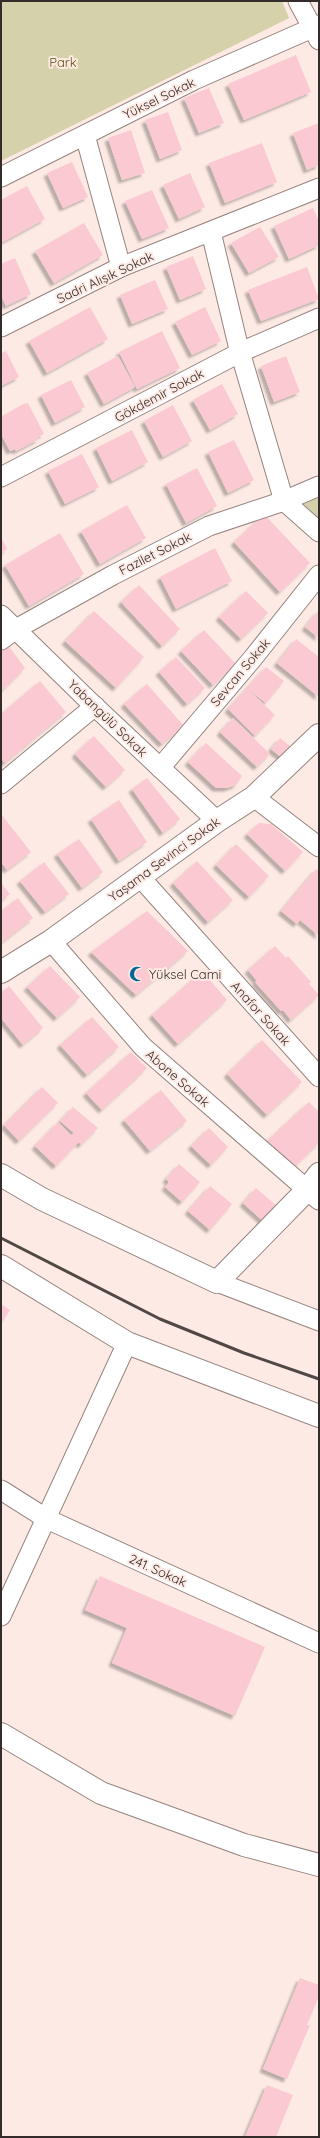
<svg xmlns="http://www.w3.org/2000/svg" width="320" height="2138" font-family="Quicksand,sans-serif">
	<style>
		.green { fill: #d5d1ab }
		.building { fill: #fac9d1; filter: url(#shadow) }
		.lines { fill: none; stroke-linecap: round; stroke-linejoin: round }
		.minor-casing { stroke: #96847f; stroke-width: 21 }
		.tertiary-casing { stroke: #96847f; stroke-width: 24 }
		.minor { stroke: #fff; stroke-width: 19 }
		.tertiary { stroke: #fff; stroke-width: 22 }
		.rail { stroke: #514745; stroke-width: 3 }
		.labels { text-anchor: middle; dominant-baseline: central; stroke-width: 4; stroke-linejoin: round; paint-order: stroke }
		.park-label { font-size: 13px; fill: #5a520b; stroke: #feeae4 }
		.street-label { font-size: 13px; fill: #342c2a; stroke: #feeae4 }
		.poi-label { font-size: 13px; fill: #342c2a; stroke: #feeae4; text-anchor: start }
	</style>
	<defs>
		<filter id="shadow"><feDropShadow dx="-3.5" dy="3.5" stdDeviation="1" flood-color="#0004"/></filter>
	</defs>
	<rect width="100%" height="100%" fill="#feeae4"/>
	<g class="green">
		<polygon points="1,1 282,1 289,18 1,161"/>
		<polygon points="319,491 319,518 296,499"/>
	</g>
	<g class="building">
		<polygon points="296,55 311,92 244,120 228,84"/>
		<polygon points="209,88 224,123 199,133 184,98"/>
		<polygon points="168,112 182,150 160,159 145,120"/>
		<polygon points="319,123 319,165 307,170 293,133"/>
		<polygon points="131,130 145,173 122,180 108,138"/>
		<polygon points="262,143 277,182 225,203 209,163"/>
		<polygon points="72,162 88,197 63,208 47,173"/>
		<polygon points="190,173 205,207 179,219 163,185"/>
		<polygon points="27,186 45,219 1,243 1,200"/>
		<polygon points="152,190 169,228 142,239 125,201"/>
		<polygon points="313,208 319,221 319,245 289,259 274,226"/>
		<polygon points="84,223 103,255 54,283 35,251"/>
		<polygon points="260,227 279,257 249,273 231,243"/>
		<polygon points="193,256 206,289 180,300 166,267"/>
		<polygon points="15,258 31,294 6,306 1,295 1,264"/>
		<polygon points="307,267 319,299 261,321 248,290"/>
		<polygon points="155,280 168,309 132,324 120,295"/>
		<polygon points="90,307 108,339 47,373 29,341"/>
		<polygon points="205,307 221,341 192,355 175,322"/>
		<polygon points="162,331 180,368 137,389 119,352"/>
		<polygon points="6,351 19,377 1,386 1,353"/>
		<polygon points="118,356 135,387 104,404 87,373"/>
		<polygon points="286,356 300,392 274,402 261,366"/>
		<polygon points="71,380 85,407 55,423 41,395"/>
		<polygon points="222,384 238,414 210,430 193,400"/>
		<polygon points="25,403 26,404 28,403 44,434 37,437 39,439 16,451 15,449 10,451 1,434 1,417"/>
		<polygon points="173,405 192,441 163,457 144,421"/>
		<polygon points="132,430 148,462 112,481 96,448"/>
		<polygon points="234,440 254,480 228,493 208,452"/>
		<polygon points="82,454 99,487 65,504 48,471"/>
		<polygon points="197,468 217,506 186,523 166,484"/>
		<polygon points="127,505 146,538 100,564 81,531"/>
		<polygon points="264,514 310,563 280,592 234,542"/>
		<polygon points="60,533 84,574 29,606 5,565"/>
		<polygon points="1,537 7,549 1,553"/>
		<polygon points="215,548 232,581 176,609 160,577"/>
		<polygon points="139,585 180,629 162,646 121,602"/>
		<polygon points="246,591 268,613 241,639 219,617"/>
		<polygon points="319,610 319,638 305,627"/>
		<polygon points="94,611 144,657 116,688 65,641"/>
		<polygon points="204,630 236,664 213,685 181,651"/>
		<polygon points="296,639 319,657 319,697 277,663"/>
		<polygon points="8,645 25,668 3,690 1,687 1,646"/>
		<polygon points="176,657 205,688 187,704 159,672"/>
		<polygon points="266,667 284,681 266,703 250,691 275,715 255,736 228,709"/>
		<polygon points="40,681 66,712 5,763 1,758 1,714"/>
		<polygon points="147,684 184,726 162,744 124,704"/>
		<polygon points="233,718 270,754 257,767 220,732"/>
		<polygon points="94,736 125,770 106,787 75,754"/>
		<polygon points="280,738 295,750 286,761 271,749"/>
		<polygon points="206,743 242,776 236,785 227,788 216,788 188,762"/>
		<polygon points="147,778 180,819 163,833 132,789"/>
		<polygon points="119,800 147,842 119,861 91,819"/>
		<polygon points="1,814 31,852 7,870 1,862"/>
		<polygon points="259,823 271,824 303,852 285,871 247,834"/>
		<polygon points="79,839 103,872 82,888 57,854"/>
		<polygon points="236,844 269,876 249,897 216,865"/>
		<polygon points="197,861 233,900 208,922 173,883"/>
		<polygon points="44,862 69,894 45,912 20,881"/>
		<polygon points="316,869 319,871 319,936 300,920 297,924 281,911"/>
		<polygon points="1,883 10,894 1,901"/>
		<polygon points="18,898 33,918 1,943 1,911"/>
		<polygon points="147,911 188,951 136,995 91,952"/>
		<polygon points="275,946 286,958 288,956 311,982 309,984 319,995 291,1020 283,1010 281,1011 255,982 257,981 248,970"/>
		<polygon points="50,966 80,997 57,1018 27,987"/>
		<polygon points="202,971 227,1000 178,1044 152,1015"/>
		<polygon points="9,986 43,1028 23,1045 1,1018 1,993"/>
		<polygon points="92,1017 119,1047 87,1075 60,1045"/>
		<polygon points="262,1040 302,1082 267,1115 227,1074"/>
		<polygon points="131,1052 147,1068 102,1110 86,1093"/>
		<polygon points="42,1087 58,1103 19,1141 4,1125"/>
		<polygon points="161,1090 187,1121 150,1151 124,1120"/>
		<polygon points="309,1102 319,1112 319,1143 292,1169 266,1142"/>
		<polygon points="73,1107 98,1128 81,1145 79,1142 56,1166 35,1146 58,1122 71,1135 74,1133 60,1121"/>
		<polygon points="209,1128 228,1147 211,1165 191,1146"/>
		<polygon points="179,1164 200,1182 182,1202 165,1187 169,1182 166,1179"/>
		<polygon points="210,1186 232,1204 210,1230 188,1211"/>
		<polygon points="256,1188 279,1208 265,1223 243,1203"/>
		<polygon points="1,1304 10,1310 1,1324"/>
		<polygon points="100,1576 265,1647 235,1716 112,1663 127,1628 85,1610"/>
		<polygon points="300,1978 319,1985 319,1996 307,2025 310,2025 287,2079 263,2069"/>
		<polygon points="267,2085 293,2095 276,2137 245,2137"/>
	</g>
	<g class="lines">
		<g class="minor-casing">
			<g id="minor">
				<polyline points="298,1 319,40"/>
				<polyline points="85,135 121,267"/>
				<polyline points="1,177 194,80 319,25"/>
				<polyline points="211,232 238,345 284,501 319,532"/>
				<polyline points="1,327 121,267 319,188"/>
				<polyline points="1,477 241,352 319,318"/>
				<polyline points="1,615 88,700 217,821"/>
				<polyline points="1,640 16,629 113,575 209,526 284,501 319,486"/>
				<polyline points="160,768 253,658 319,575"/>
				<polyline points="1,784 95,706"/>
				<polyline points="254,797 319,847"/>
				<polyline points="140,877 319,1077"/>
				<polyline points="51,941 143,1047 319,1200"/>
				<polyline points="217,1282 319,1321"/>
				<polyline points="1,1490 47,1519 319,1643"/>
				<polyline points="1,1616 127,1343"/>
			</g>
		</g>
		<g class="tertiary-casing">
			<g id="tertiary">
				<polyline points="1,972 51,941 217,821 254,797 319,735"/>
				<polyline points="1,1175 42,1199 217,1282 307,1190 319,1174"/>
				<polyline points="1,1266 127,1343 319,1416"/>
				<polyline points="1,1734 101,1793 244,1845 319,1865"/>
			</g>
		</g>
		<use href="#minor" class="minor"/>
		<use href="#tertiary" class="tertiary"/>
		<polyline class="rail" points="1,1238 160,1319 244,1353 319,1379"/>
	</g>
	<defs>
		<g id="mosque-bare" transform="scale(1.2)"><path d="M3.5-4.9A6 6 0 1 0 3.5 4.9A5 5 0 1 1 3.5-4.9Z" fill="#086595" stroke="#feeae4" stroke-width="2.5" paint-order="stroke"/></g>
	</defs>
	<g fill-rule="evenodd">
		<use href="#mosque-bare" x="137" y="974"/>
	</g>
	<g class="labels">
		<g class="park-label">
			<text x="63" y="62">Park</text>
		</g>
		<g class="street-label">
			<text transform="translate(159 98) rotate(-26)">Yüksel Sokak</text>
			<text transform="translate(105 277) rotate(-25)">Sadri Alışık Sokak</text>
			<text transform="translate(159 395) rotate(-28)">Gökdemir Sokak</text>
			<text transform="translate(155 553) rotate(-27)">Fazilet Sokak</text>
			<text transform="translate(240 672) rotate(-50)">Sevcan Sokak</text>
			<text transform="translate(108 718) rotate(44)">Yabangülü Sokak</text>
			<text transform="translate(164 859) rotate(-36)">Yaşama Sevinci Sokak</text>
			<text transform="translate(261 1013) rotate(48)">Anafor Sokak</text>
			<text transform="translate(178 1078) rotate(41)">Abone Sokak</text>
			<text transform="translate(158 1570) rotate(24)">241. Sokak</text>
		</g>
		<g class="poi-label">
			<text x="149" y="974">Yüksel Cami</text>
		</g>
	</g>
	<rect width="320" height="2138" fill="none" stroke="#342c2a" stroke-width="4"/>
</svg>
